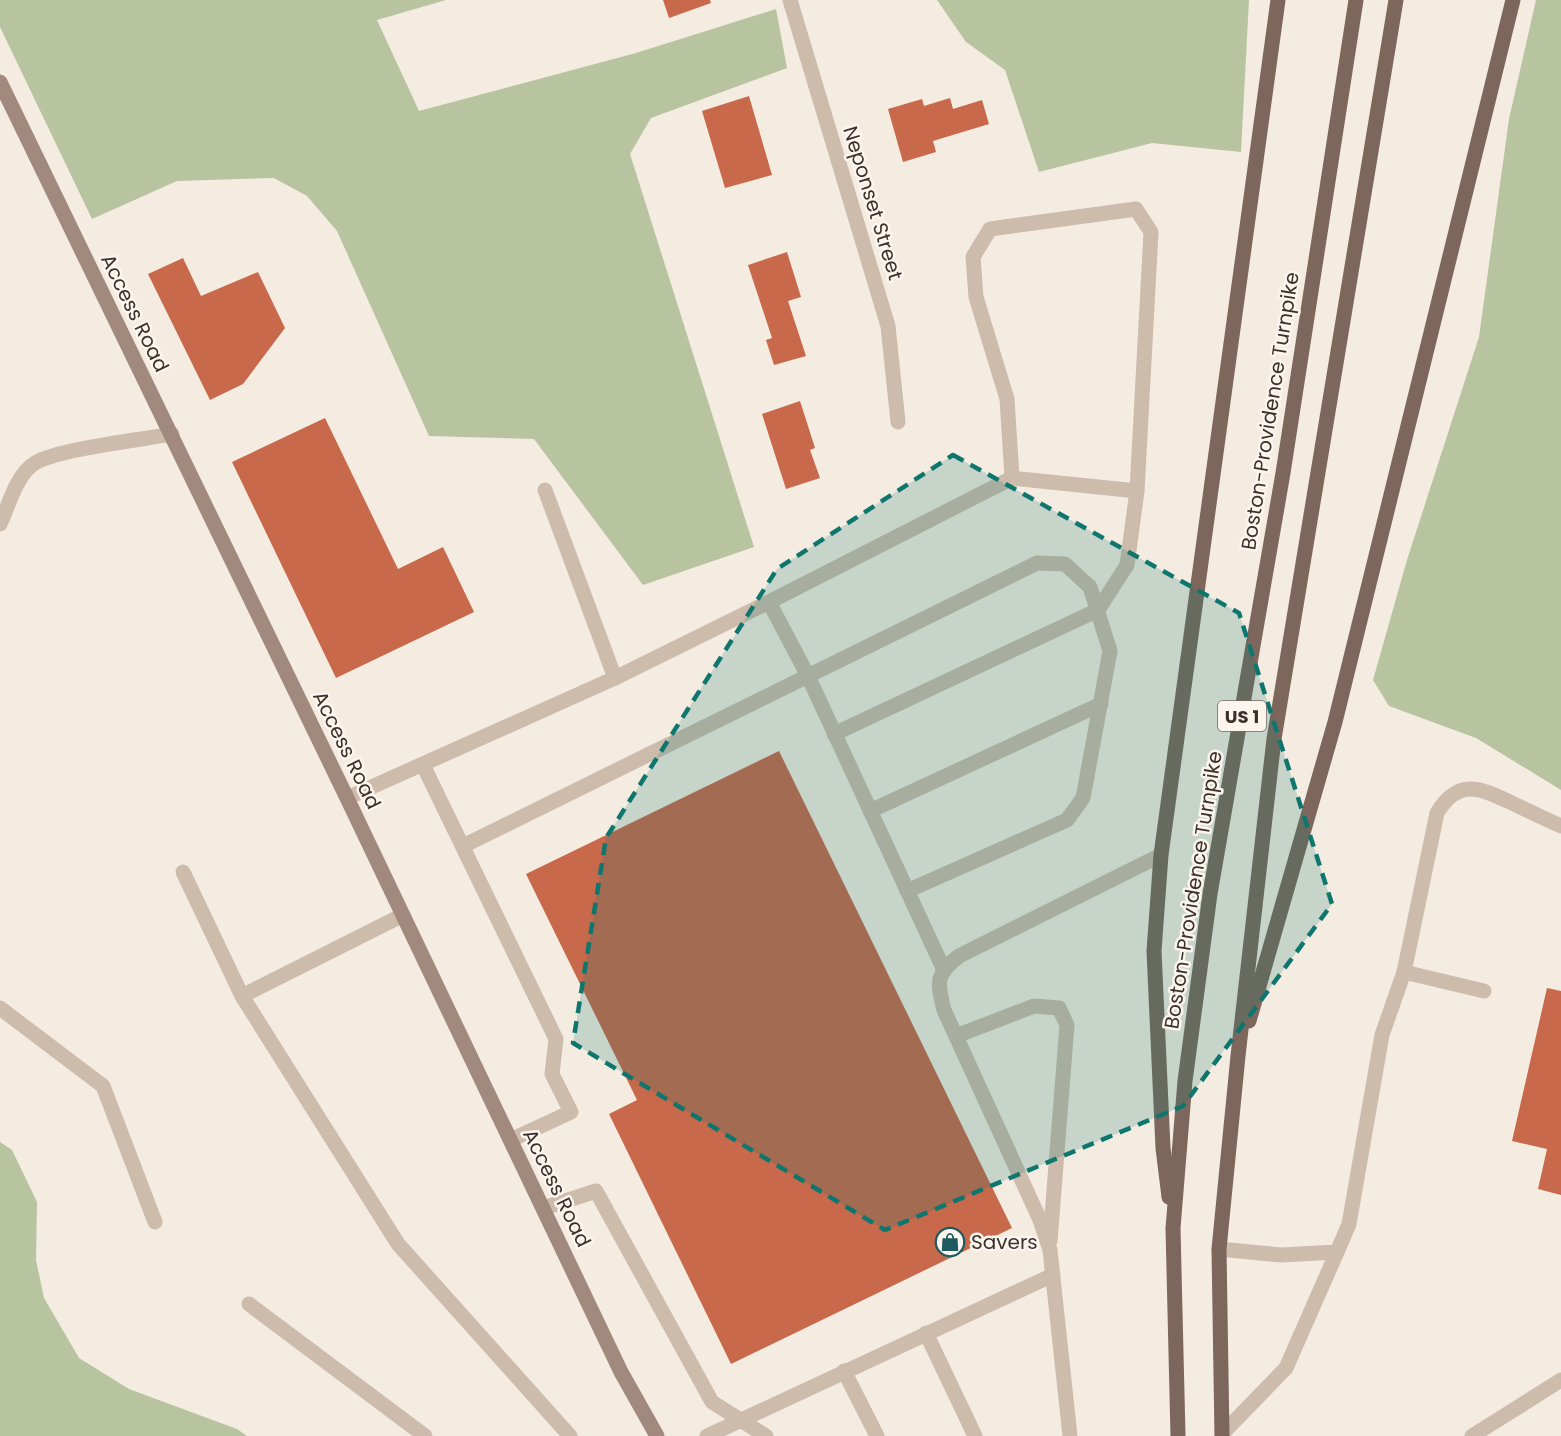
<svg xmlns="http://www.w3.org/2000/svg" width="1561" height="1436" font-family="Poppins,sans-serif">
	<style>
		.green { fill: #b8c4a0 }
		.building { fill: #c8694b }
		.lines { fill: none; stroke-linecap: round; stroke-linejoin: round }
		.lane { stroke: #cdbbac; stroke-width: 15 }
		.street { stroke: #cdbbac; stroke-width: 15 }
		.secondary { stroke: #a18a7d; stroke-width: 15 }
		.primary { stroke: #7d675c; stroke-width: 15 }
		.marked { fill: #0f766e; fill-opacity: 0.2; stroke: #0f766e; stroke-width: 4.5; stroke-dasharray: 12 8; stroke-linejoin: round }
		.labels { text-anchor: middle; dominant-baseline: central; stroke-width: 5; stroke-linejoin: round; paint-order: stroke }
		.shield { fill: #fbf5ee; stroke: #756b66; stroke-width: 1.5 }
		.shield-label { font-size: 18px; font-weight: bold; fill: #3b302b }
		.street-label { font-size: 20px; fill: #3b302b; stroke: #fbf5ee }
		.poi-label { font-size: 20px; fill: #3b302b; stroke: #fbf5ee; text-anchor: start }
	</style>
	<rect width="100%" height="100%" fill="#f4ebe1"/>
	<g class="green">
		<polygon points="0,0 446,0 377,20 419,111 636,53 776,9 787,68 651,118 630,154 754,547 643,585 534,439 429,436 337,231 307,196 274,178 177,181 92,219 0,27"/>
		<polygon points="937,0 1249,0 1241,152 1152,143 1039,172 1005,70 966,42"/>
		<polygon points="1536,0 1561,0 1561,790 1476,738 1389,706 1373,680 1407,560 1479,337 1509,119"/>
		<polygon points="0,1142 12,1150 37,1202 36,1260 44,1298 79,1358 129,1389 237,1429 247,1436 0,1436"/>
	</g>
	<g class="building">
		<polygon points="663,0 710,0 711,3 669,18"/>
		<polygon points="749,96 772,175 725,188 702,111"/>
		<polygon points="950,98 953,109 982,100 989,124 933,141 936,152 903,162 888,109 922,99 924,106"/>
		<polygon points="787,252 801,297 788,301 806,356 774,365 766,340 772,338 748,265"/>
		<polygon points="183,258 201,296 258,272 285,328 243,384 210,400 148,274"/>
		<polygon points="800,401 815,448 810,450 820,478 786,489 762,414"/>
		<polygon points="325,418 398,569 443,547 474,612 336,678 232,462"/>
		<polygon points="779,751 1012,1228 731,1364 609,1114 637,1100 526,874"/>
		<polygon points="1547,988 1561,991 1561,1195 1538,1189 1547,1149 1512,1141"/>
	</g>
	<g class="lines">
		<g class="lane">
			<polyline points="1012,478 1007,399 976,297 973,257 990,229 1136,209 1151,232 1137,491"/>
			<polyline points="545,490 615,678"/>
			<path d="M0,524C9,505 16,475 35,463C58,449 141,440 172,434"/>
			<polyline points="769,602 1012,478 1137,491 1127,565 1098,610 834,734"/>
			<polyline points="423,765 556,1039 552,1074 571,1112 511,1140"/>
			<polyline points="347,798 615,678 769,602 808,676 943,968"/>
			<polyline points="870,811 1101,704"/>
			<polyline points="463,846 1037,563 1065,564 1090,587 1110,651 1083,798 1067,820 907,891"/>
			<polyline points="183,872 242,996"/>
			<polyline points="403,915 242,996 398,1244 570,1436"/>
			<path d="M1404,972L1437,813C1459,776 1482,789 1514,804C1529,811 1545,819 1561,826"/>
			<polyline points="0,1008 103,1086 155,1222"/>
			<polyline points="956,1036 1034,1006 1059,1008 1067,1025 1050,1241"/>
			<polyline points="544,1208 596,1191 712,1402 766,1436"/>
			<polyline points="1219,1249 1281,1255 1337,1252 1349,1224 1382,1035 1404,972 1484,991"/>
			<polyline points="249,1304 425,1436"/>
			<polyline points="926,1333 975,1436"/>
			<polyline points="844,1371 877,1436"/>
			<polyline points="1222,1434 1286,1368 1337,1252"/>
			<polyline points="707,1436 1053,1275"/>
			<path d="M1070,1436L1050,1250L1040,1220L944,1010C937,982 935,975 959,956L1161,855"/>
			<polyline points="1472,1436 1561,1380"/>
		</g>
		<polyline class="street" points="790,0 888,326 898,422"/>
		<polyline class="secondary" points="0,82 347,798 621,1372 657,1436"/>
		<g class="primary">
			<polyline points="1249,1021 1335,722 1513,0"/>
			<polyline points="1169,1197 1163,1148 1154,951 1161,855 1278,0"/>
			<polyline points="1178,1436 1173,1228 1185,1081 1210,894 1283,473 1356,0"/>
			<polyline points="1222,1436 1219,1249 1238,1056 1274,739 1396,0"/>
		</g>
	</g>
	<path class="marked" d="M953,455L1239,613L1332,904L1183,1106L885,1230L573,1043L606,838L777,569Z"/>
	<defs>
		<g id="shop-ring" transform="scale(1.5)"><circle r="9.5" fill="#fbf5ee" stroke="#1f5a5e" stroke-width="1.5"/><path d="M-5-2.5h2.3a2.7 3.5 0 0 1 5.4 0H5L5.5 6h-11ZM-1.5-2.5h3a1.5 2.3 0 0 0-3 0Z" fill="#1f5a5e"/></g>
	</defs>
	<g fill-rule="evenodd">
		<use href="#shop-ring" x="950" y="1242"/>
	</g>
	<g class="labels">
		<rect class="shield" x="1218" y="701" width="48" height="30" rx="4.5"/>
		<g class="shield-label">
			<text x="1242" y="716">US 1</text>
		</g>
		<g class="street-label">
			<text transform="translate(873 203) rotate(73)">Neponset Street</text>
			<text transform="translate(135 313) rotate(64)">Access Road</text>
			<text transform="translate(1270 411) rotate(-81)">Boston-Providence Turnpike</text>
			<text transform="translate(347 750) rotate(64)">Access Road</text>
			<text transform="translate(1193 890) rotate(-81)">Boston-Providence Turnpike</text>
			<text transform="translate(557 1188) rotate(64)">Access Road</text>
		</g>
		<g class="poi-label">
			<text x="971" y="1242">Savers</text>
		</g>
	</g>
</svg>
